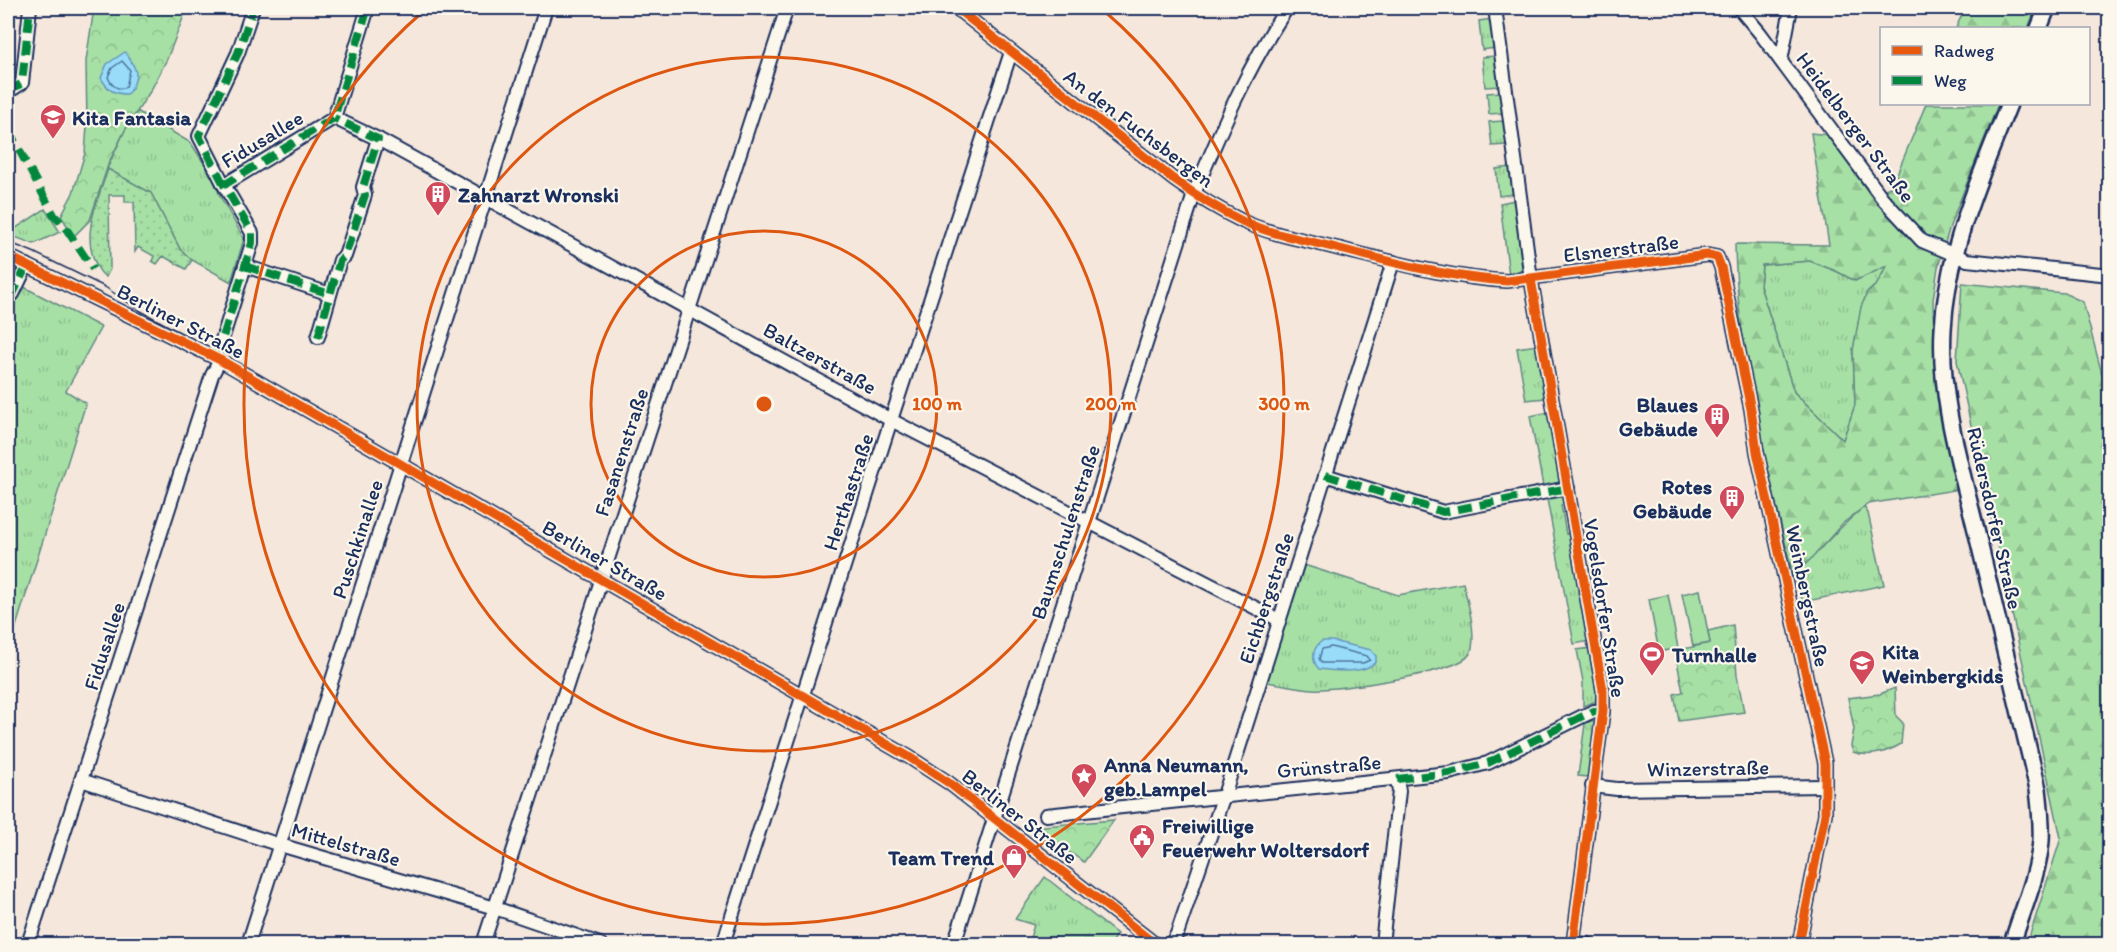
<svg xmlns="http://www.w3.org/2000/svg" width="2117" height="952" font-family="Itim,sans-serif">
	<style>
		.grass { fill: url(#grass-tufts); stroke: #618882; stroke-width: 1.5 }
		.forest { fill: url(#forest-firs); stroke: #618882; stroke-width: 1.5; fill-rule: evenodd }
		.park { fill: url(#park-crowns); stroke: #618882; stroke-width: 1.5 }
		.garden { fill: url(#garden-dots); stroke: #618882; stroke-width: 1.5 }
		.pitch { fill: #a7e0a5; stroke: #618882; stroke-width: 1.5 }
		.water { fill: #98dcfa; stroke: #6697bc; stroke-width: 1.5 }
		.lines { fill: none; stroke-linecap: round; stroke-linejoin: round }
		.shore { stroke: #4d749c; stroke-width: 1.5 }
		.minor-casing { stroke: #1b2f5e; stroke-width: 16 }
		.major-casing { stroke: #1b2f5e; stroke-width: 20 }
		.minor { stroke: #fbf7ec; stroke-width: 12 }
		.major { stroke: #fbf7ec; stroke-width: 15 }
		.tram { stroke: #1b2f5e; stroke-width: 1.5 }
		.quiet { stroke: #00873e; stroke-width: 8; stroke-dasharray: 15 8; stroke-linecap: butt }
		.cycleway-casing { stroke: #fbf7ec; stroke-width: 13 }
		.cycleway { stroke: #e8590c; stroke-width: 9 }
		.ring { fill: none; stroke: #de5710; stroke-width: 3 }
		.labels { text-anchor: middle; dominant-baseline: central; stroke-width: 4.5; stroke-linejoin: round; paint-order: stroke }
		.poi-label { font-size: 21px; font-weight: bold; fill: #1b2f5e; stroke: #fbf7ec; text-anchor: start }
		.street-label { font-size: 21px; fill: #1b2f5e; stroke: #fbf7ec }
		.centre { fill: #de5710; stroke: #fbf7ec; stroke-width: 3 }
		.ring-label { font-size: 18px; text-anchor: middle; font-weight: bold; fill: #de5710; stroke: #fbf7ec; stroke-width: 4.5; stroke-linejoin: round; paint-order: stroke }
	</style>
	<defs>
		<pattern id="grass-tufts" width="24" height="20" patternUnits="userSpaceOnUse" patternTransform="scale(1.5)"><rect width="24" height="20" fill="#a7e0a5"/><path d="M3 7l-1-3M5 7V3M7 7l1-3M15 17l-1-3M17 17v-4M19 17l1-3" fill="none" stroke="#8fc090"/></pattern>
		<pattern id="forest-firs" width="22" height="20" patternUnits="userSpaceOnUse" patternTransform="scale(1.5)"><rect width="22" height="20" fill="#a7e0a5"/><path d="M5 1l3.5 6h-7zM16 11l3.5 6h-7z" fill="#8fc090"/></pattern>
		<pattern id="park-crowns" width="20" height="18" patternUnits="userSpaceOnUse" patternTransform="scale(1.5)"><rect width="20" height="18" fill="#a7e0a5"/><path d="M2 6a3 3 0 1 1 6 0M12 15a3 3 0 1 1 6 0" fill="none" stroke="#8fc090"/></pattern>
		<pattern id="garden-dots" width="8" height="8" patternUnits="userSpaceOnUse" patternTransform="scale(1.5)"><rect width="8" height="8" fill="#a7e0a5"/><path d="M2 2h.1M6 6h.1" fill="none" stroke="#8fc090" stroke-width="1.8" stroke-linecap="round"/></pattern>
	</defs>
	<rect width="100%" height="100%" fill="#f5e7db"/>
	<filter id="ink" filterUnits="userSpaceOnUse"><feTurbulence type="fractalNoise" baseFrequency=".0167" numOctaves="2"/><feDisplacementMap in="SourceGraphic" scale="12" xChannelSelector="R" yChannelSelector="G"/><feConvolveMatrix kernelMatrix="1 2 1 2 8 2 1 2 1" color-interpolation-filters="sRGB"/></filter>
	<g filter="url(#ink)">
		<g class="grass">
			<polygon points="1492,19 1495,48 1482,50 1479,21"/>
			<polygon points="1497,56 1500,86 1485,87 1482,57"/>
			<polygon points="1501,92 1503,113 1489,114 1487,93"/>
			<polygon points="137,111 191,143 212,176 220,196 244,239 231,282 192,260 180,249 151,193 107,169 125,130"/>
			<polygon points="1504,121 1507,145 1492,146 1489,122"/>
			<polygon points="1511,167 1514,194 1499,196 1496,169"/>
			<polygon points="1515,200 1522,268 1518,274 1509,275 1500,203"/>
			<polygon points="45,209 60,232 34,244 12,236 10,232"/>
			<polygon points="1810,261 1836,271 1855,281 1887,265 1877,284 1867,293 1853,350 1855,405 1843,440 1794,392 1760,286 1762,265"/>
			<polygon points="22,286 101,327 66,391 86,403 8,652 8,304 16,298"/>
			<polygon points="1537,345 1546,398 1526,400 1517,348"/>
			<polygon points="1550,412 1562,482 1543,486 1530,416"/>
			<polygon points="1563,496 1564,504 1561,505 1566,534 1571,533 1591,641 1574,644 1547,499"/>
			<path d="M1864,507L1868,513L1884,585L1803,602L1793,576C1817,553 1838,528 1864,507Z"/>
			<path d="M1304,565L1398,595L1463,583C1467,599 1479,640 1469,655C1457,673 1336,691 1312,689C1297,688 1282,684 1266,682Z"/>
			<polygon points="1591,648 1599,700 1583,706 1583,681 1577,650"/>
			<polygon points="1591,721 1595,721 1588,777 1578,776 1585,724"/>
			<polygon points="1045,877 1117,934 1110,944 1028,944 1034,925 1015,919"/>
		</g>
		<g class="forest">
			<polygon points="1965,8 2036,8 2028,28 1956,28"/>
			<path d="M1926,104H1998L1950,226L1938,267L1933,300L1935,378L1961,489L1868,504L1842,524L1814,556L1793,576C1768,467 1737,356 1735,244L1829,245L1811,133L1829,135L1871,196L1892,186ZM1810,261L1836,271L1855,281L1887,266L1877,284L1867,293L1861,307L1853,350L1855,405L1843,440L1794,392L1760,286L1762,265Z"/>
			<polygon points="1962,283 2064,293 2083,302 2102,374 2109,382 2109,944 2027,944 2061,838 1957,361"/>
		</g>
		<g class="park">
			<polygon points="94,8 187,8 167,59 151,90 125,130 109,162 90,220 74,236 61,216 73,193 85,153 87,126 86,61"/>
			<polygon points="1733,625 1737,675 1744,712 1679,721 1674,694 1683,692 1675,651 1710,643 1708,631"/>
			<path d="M1895,688L1896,716L1903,723L1901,744C1888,752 1868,758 1853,752L1851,746L1854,729L1848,698L1880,694Z"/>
			<polygon points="1114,820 1084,862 1032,827"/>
		</g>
		<path class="garden" d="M108,169L151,193L180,249L192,260L186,269L163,256L157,264L152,261L154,256L138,247L135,252L134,202H125V195H109L110,269L106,277C101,274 99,271 97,266C80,235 98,200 108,169Z"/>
		<g class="pitch">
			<polygon points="1700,590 1710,643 1693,646 1682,594"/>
			<polygon points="1668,595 1678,648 1659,652 1649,599"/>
		</g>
		<g class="water">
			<path d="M125,52C137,69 141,75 128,94C113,94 108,90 101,78L107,64Z"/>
			<path d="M1322,641H1332L1371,650L1376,656V661C1367,674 1334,671 1319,669C1311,661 1312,648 1322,641Z"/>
		</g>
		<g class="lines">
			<g class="shore">
				<path d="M122,61L130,70L126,87C117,91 111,85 108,77L112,68Z"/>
				<polygon points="1331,647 1367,656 1370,660 1363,663 1322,663 1319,659 1322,649"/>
			</g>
			<g class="minor-casing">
				<g id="minor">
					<path d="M956,8L1173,179C1195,195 1219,210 1244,222C1273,235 1306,240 1336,248C1393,262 1449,278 1507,281L1707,255L1717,257L1721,267L1751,409L1757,452L1825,763V814L1799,944"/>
					<polyline points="1495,8 1531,279 1603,690 1603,711 1573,944"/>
					<polyline points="1739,8 1760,33 1883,199 1922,241 1967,260 2110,275"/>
					<polyline points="1781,61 1791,8"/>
					<polyline points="8,92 22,83 30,8"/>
					<polyline points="334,118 378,139 891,420 1279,620"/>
					<polyline points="224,185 199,136 238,53 253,8"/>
					<polyline points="8,256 220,360 909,757 949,783 1155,944"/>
					<polyline points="245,266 330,294"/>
					<polyline points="8,295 13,294 27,265"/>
					<polyline points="318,337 340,260 345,256 365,195 363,187 378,139"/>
					<polyline points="214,357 223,337 252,243 252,233 224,185 334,118 368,8"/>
					<polyline points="1325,475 1443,512 1568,488"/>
					<polyline points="81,780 280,845 495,908 600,944"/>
					<polyline points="1592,786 1617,789 1825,786"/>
					<polyline points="1046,815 1449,773 1488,763 1583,716 1594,711 1603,711"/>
					<polyline points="1574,943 1588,944"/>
					<polyline points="28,944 212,375 220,360"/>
					<polyline points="248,944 546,8"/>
					<polyline points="483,944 787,8"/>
					<polyline points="723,944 891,420 1011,52"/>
					<path d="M954,944L1194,194C1221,129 1248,66 1287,8"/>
					<polyline points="1171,944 1177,934 1227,786 1393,262"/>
					<polyline points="1382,944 1399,791 1397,779"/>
				</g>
			</g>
			<g class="major-casing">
				<g id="major">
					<polyline points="2039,28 2047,8"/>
					<path d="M2009,104C1981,175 1947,250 1943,329C1939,398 1961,467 1977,534C1997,619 2018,704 2038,789C2040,806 2042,824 2041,841C2038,876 2022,911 2012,944"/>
				</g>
			</g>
			<use href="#minor" class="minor"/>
			<use href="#major" class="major"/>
			<polyline class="tram" points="8,242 33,252 105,287 139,310 216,352 567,553 903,749 997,814 1161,944"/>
			<g class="quiet">
				<polyline points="8,92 22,83 30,8"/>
				<polyline points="8,129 54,215 67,230 93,269"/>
				<polyline points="224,185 199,136 238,53 253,8"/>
				<polyline points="245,266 330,294"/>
				<polyline points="8,295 13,294 27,265"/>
				<polyline points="318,337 340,260 345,256 365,195 363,187 378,139 334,118"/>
				<polyline points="214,357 223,337 252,243 252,233 224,185 334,118 368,8"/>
				<polyline points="1325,475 1443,512 1568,488"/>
				<polyline points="1397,779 1449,773 1488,763 1583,716 1594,711 1603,711"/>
			</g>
			<g class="cycleway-casing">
				<g id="cycleway">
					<path d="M956,8L1173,179C1195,195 1219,210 1244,222C1273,235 1306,240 1336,248C1393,262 1449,278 1507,281L1707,255L1717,257L1721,267L1751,409L1757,452L1825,763V814L1799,944"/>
					<polyline points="8,256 220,360 909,757 949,783 1155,944"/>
					<polyline points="1531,279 1603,690 1603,711 1573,944"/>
				</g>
			</g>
			<use href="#cycleway" class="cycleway"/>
		</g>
	</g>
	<g class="ring">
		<circle cx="764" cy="404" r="173"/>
		<circle cx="764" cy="404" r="347"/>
		<path d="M1102 9A520 520 0 1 1 426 9"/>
	</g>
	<defs>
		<g id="school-pin" transform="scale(1.35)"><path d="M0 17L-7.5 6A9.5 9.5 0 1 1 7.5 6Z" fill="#d1495b" stroke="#fbf7ec"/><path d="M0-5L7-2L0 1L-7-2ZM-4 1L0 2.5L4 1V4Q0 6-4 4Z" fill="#fff"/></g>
		<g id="building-pin" transform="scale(1.35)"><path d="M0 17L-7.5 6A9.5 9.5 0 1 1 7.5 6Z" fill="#d1495b" stroke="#fbf7ec"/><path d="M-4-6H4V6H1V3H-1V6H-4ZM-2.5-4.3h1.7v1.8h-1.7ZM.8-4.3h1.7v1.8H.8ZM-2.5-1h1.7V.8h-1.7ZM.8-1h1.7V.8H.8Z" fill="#fff"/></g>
		<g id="stadium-pin" transform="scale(1.35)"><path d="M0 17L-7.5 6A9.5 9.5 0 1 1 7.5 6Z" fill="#d1495b" stroke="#fbf7ec"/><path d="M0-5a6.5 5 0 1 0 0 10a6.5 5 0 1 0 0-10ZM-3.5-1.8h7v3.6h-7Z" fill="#fff"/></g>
		<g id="sight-pin" transform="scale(1.35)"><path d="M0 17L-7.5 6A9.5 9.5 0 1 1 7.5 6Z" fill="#d1495b" stroke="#fbf7ec"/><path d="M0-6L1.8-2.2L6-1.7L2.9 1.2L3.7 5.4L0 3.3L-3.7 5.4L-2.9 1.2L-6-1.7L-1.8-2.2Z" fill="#fff"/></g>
		<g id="civic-pin" transform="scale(1.35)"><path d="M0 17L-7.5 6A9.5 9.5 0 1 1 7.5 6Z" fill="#d1495b" stroke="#fbf7ec"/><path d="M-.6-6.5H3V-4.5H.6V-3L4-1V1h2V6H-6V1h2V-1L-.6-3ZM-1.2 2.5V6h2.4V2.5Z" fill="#fff"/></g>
		<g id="shop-pin" transform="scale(1.35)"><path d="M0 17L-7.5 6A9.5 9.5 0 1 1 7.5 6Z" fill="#d1495b" stroke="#fbf7ec"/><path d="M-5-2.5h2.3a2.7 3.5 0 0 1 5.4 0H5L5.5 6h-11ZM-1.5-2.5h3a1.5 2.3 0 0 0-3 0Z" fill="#fff"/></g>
	</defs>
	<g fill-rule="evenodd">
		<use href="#school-pin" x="53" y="117"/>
		<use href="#building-pin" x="438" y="194"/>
		<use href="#building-pin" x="1717" y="416"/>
		<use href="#building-pin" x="1732" y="498"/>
		<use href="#stadium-pin" x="1652" y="654"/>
		<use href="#school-pin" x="1862" y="663"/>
		<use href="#sight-pin" x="1084" y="776"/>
		<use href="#civic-pin" x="1142" y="837"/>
		<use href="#shop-pin" x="1014" y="857"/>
	</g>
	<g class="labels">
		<g class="poi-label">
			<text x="72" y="117">Kita Fantasia</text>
			<text x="458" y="194">Zahnarzt Wronski</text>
			<text x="1698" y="404" text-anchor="end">Blaues<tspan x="1698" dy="24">Gebäude</tspan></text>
			<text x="1712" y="486" text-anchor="end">Rotes<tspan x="1712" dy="24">Gebäude</tspan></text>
			<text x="1882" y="651">Kita<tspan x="1882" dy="24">Weinbergkids</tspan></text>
			<text x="1672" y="654">Turnhalle</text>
			<text x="1104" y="764">Anna Neumann,<tspan x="1104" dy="24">geb.Lampel</tspan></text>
			<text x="1162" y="825">Freiwillige<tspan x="1162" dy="24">Feuerwehr Woltersdorf</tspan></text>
			<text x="994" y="857" text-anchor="end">Team Trend</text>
		</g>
		<g class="street-label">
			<text transform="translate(1856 127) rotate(53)">Heidelberger Straße</text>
			<text transform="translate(1139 128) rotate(37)">An den Fuchsbergen</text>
			<text transform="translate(262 139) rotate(-31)">Fidusallee</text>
			<text transform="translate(1621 248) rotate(-7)">Elsnerstraße</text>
			<text transform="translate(181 321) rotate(27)">Berliner Straße</text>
			<text transform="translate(820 358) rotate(29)">Baltzerstraße</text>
			<text transform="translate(621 452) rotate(-72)">Fasanenstraße</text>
			<text transform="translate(848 492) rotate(-72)">Herthastraße</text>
			<text transform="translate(1995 518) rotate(77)">Rüdersdorfer Straße</text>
			<text transform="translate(1065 532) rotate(-72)">Baumschulenstraße</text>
			<text transform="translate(357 539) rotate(-72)">Puschkinallee</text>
			<text transform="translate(605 560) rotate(30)">Berliner Straße</text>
			<text transform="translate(1808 596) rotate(78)">Weinbergstraße</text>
			<text transform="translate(1266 598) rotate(-72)">Eichbergstraße</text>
			<text transform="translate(1605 608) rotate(81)">Vogelsdorfer Straße</text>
			<text transform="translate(104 646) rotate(-72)">Fidusallee</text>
			<text transform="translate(1329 766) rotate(-5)">Grünstraße</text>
			<text transform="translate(1708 768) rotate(-1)">Winzerstraße</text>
			<text transform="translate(1020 816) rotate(38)">Berliner Straße</text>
			<text transform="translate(346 844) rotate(16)">Mittelstraße</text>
		</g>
	</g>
	<circle cx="764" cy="404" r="9" class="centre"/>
	<g class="ring-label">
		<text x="937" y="410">100 m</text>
		<text x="1111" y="410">200 m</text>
		<text x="1284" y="410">300 m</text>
	</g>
	<rect width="2117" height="952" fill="none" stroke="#fbf7ec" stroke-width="30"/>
	<rect x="15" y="15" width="2087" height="922" fill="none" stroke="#1b2f5e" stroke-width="2" filter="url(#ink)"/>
	<rect x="1880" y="27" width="210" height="78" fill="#fbf7ec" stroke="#a1a7b3" stroke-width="1.5"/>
	<rect x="1892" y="46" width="30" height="9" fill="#e8590c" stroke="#a1a7b3" stroke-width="1.5"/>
	<text x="1934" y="57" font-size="18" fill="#1b2f5e">Radweg</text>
	<rect x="1892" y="76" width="30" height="9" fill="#00873e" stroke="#a1a7b3" stroke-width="1.5"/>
	<text x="1934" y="87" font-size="18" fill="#1b2f5e">Weg</text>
</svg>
